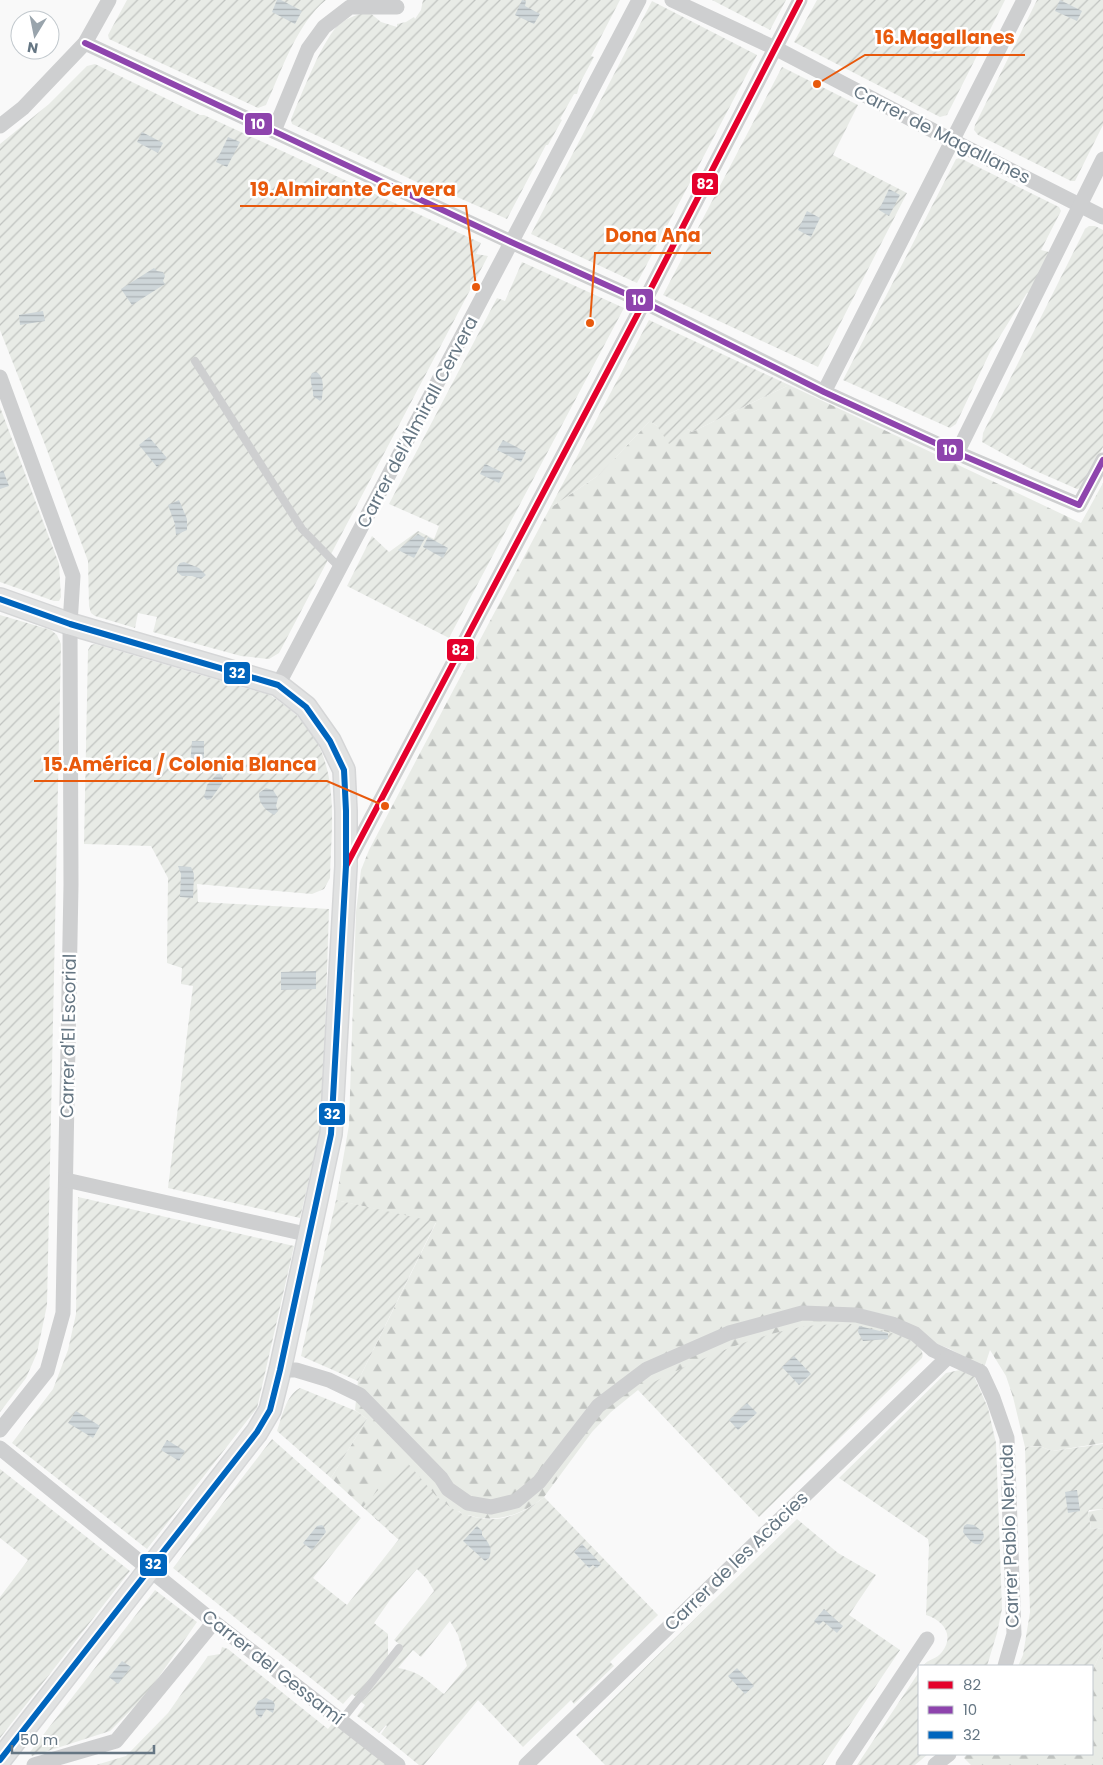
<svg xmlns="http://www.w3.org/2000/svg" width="1103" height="1765" font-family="Poppins,sans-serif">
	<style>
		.forest { fill: url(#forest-firs) }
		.garden { fill: url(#garden-furrows); fill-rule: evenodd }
		.water { fill: url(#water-rules) }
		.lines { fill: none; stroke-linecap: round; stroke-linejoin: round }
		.secondary-casing { stroke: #d5d6d7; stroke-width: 24 }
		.lane { stroke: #cecfd0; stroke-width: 8 }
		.street { stroke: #cecfd0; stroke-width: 15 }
		.secondary { stroke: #e1e2e2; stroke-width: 21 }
		.bus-1-casing { stroke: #fff; stroke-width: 10 }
		.bus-2-casing { stroke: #fff; stroke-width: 10 }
		.bus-3-casing { stroke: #fff; stroke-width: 10 }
		.bus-1 { stroke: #e4002b; stroke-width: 6 }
		.bus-2 { stroke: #8e44ad; stroke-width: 6 }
		.bus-3 { stroke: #0065bd; stroke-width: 6 }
		.labels { text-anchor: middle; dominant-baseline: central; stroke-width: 5; stroke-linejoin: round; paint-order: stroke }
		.street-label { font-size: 18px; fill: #657683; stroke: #fff }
		.leader { fill: none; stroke: #e8590c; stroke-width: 2 }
		.callout-dot { fill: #e8590c; stroke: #fff; stroke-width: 2 }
		.callout-label { font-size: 19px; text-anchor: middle; font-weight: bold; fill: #e8590c; stroke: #fff; stroke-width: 5; stroke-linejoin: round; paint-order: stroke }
		.line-badge { stroke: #fff; stroke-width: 2 }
		.badge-label { font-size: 14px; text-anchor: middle; font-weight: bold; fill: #fff }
	</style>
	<defs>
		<pattern id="forest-firs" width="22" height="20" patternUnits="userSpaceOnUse" patternTransform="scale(1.25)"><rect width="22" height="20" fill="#e8ebe6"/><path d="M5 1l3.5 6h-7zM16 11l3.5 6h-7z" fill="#c0c3c0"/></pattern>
		<pattern id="garden-furrows" width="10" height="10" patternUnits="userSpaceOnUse" patternTransform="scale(1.25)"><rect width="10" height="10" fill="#e8ebe6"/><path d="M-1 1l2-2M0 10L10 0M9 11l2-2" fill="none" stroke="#c0c3c0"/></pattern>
		<pattern id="water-rules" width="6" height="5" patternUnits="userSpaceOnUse" patternTransform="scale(1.25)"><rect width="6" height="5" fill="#ced6d9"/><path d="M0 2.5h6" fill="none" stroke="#abb2b5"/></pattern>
	</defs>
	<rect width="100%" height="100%" fill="#f9f9f9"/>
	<g class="forest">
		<path d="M789,385L1081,523L1103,483V1443L1052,1451L1039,1446L1025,1447L1013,1397L1006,1376L990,1350L984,1368L950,1349L932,1342L638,1390L611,1412L592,1432L544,1497C522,1515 495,1524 468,1515L466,1518L459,1511L401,1542L331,1478L367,1419L355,1410L358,1381L436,1223L336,1200L349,1125L356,912L361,870L369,850L420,753L552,504L553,506L599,475L650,421L657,426L684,434L688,429L692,432Z"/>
		<polygon points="1103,1509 1103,1528 1091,1529 1088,1512"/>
		<polygon points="1103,1640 1103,1765 971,1765 964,1758 967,1754 1092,1754 1092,1672 1100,1654"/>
	</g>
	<g class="garden">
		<path d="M127,0H326C297,23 281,72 266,105L258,108L109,39L108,35Z"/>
		<path d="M423,0H620L591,56L594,57L580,83L577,94H574L560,119L562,120L548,145H546L507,219L423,182L421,184L292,124L291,119C301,97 323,36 341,23C349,17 359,14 369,12L381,22L397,27V24L406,22L414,17L415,19L421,10Z"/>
		<polygon points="712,0 786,0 770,30"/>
		<polygon points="817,0 1005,0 947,115 940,117 794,42"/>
		<polygon points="1037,0 1103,0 1103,125 1075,181 1071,181 978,135 974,130 975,125"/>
		<polygon points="652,1 757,55 637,283 531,234"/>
		<polygon points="95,64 200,115 204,115 481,243 476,254 488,256 279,653 269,659 241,656 153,632 157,617 138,613 135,628 95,616 91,613 89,606 88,561 44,442 0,330 0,144 49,104 87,66"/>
		<polygon points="782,67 858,105 833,155 907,193 818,367 663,295"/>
		<polygon points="960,158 1059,207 1061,211 1041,250 1053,253 1032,294 1027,293 990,352 956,424 950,428 843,380 956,159"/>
		<polygon points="1089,226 1095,226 1103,230 1103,447 1083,487 1077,489 1029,468 982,442 983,433 1085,229"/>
		<polygon points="522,262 624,308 449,638 347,586 372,536 389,552 418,531 434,539 439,526 389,504 497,298 505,301"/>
		<polygon points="649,320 789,385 692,432 688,429 686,433 669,444 657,426 650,421 599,475 553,506 552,504"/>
		<polygon points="0,407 59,564 61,597 59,601 54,601 0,582"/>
		<polygon points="0,615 51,630 57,635 61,644 47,1305 37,1353 26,1378 0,1412"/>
		<path d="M95,644L270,695C283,704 295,712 305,724C341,768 331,826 330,878L324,889L312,894L197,884L198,902L329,909L322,1124L300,1218L168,1188L193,986L181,984L182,968L167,963L168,878L151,846L84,844L88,650L91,645Z"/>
		<polygon points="78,1197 294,1246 257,1408 147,1549 12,1443 53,1389 68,1350 76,1314"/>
		<polygon points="336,1200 436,1222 358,1381 301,1356"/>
		<path d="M850,1324C864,1326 930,1337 922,1358L759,1517L638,1390C688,1364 744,1338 801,1327C816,1324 834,1325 850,1324Z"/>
		<path d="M960,1370L974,1376L988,1408L996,1443L1002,1609L997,1633L987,1666H923C928,1659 937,1659 942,1652C955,1635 943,1620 926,1615L929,1546L928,1539L839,1478L946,1373Z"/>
		<path d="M300,1388L356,1411L367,1419L331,1478L277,1431C282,1417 286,1395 300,1388Z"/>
		<path d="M272,1439L361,1518L313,1578L347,1605L399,1539L363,1507L405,1460L437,1497L457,1512L458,1511L466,1517L467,1515C496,1525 521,1516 544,1497L658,1615L610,1662L614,1666L574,1704L571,1700L523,1747L478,1700L424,1765H419L381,1734L387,1726L386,1725L379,1733L357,1716L365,1705L361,1702L381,1677L379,1675L403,1647L394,1640L434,1591L427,1579L417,1569L390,1600L374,1623L388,1634V1658L356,1697L352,1694L343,1704L173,1568ZM450,1621L458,1635L467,1666L444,1694C426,1680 421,1672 398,1668L413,1650L421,1657Z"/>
		<polygon points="1103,1444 1103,1509 1089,1510 1088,1512 1091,1529 1103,1528 1103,1640 1100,1654 1092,1672 1092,1666 1018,1666 1023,1655 1030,1612 1025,1447 1039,1446 1052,1451"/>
		<polygon points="0,1469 130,1571 0,1738 0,1597 28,1560 0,1538"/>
		<polygon points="797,1519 838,1553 876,1575 849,1615 900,1650 823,1765 605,1765 576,1735"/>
		<polygon points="155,1590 197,1622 147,1694 110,1731 32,1756 30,1752"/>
		<polygon points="222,1647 228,1649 328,1729 335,1720 388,1765 96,1765 126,1756 168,1713 208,1656 220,1654"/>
		<polygon points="919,1672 919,1754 928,1754 915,1765 857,1765"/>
	</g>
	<g class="water">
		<polygon points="277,0 281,0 302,11 295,24 272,12"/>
		<polygon points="522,0 526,1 525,6 540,14 534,24 515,15"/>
		<polygon points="1060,0 1082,11 1077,21 1055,11"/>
		<polygon points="142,132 163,143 158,153 137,142"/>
		<polygon points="228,137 240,142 227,167 216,162"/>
		<polygon points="889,189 900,195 889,216 879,210"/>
		<polygon points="807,211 820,218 811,237 798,230"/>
		<polygon points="154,268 157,271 163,272 165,276 163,281 165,284 132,305 121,289"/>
		<polygon points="43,311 45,321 20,325 19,315"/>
		<path d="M316,372C325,376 323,390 322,399L320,401L313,396C314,388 308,380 312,373Z"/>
		<polygon points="149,437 167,458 157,467 139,445"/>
		<polygon points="503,440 526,452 521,462 497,450"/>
		<polygon points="485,464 504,473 499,483 480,474"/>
		<polygon points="3,470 9,486 0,489 0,472"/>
		<polygon points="179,500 187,519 187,530 176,535 175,524 168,505"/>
		<polygon points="418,534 425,538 414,558 398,550"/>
		<polygon points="428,537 448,548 443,558 423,547"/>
		<polygon points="184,562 199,568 206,575 201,579 192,576 182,576 177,572 177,567 180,563"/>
		<polygon points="192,741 204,741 204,765 202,766 190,765"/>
		<polygon points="217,774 220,774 223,777 223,782 211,799 207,800 204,797 207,785"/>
		<path d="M266,788L273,790L278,798L276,806L278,811L274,815C265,810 259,804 259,793Z"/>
		<polygon points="178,866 191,867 194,874 193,898 180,897 181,874"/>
		<polygon points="316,971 316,989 281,990 281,972"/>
		<polygon points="859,1326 888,1333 888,1339 863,1341 858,1332"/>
		<polygon points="794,1356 811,1374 799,1385 782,1367"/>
		<polygon points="747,1403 757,1413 738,1430 729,1420"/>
		<polygon points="76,1411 100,1426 93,1438 68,1423"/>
		<polygon points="167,1440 185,1451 179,1461 161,1450"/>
		<polygon points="1077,1490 1080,1511 1068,1513 1065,1492"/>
		<path d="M967,1524L974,1525L983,1532L984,1537L980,1544C972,1546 967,1537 963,1532L964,1526Z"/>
		<polygon points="322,1525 324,1527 326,1532 312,1550 303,1543 317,1526"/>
		<path d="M477,1526L482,1531V1535C489,1543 493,1548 489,1558L485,1561L463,1541Z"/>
		<polygon points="582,1544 601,1564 597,1568 593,1565 589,1568 574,1552"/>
		<polygon points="824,1609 843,1626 837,1633 823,1621 819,1625 814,1621"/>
		<polygon points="122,1661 131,1667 118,1684 109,1677"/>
		<polygon points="737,1668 754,1686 745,1694 728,1676"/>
		<polygon points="266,1698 273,1701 275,1705 273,1713 266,1709 261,1718 256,1714 255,1707 258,1701"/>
	</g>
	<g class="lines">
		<g class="secondary-casing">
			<polyline id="secondary" points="0,599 70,624 278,685 306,707 330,741 344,770 346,811 346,866 331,1134 280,1370 270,1410 257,1432 0,1760"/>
		</g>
		<g class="lane">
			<polyline points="195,361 302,529 340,568"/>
			<polyline points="341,1721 399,1648"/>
		</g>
		<g class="street">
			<polyline points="672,0 775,48 953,141 1103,217"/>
			<polyline points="85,43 511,242 644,302 824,392 957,453 1079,505 1103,460"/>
			<polyline points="0,126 23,108 85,43 109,0"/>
			<polyline points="274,131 308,49 324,27 350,7 397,7"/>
			<polyline points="0,377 73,576 70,624 71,885 63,1313 47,1371 0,1430"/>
			<polyline points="824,392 1024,0"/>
			<polyline points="957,453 1103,159"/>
			<polyline points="278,685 639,0"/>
			<polyline points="347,864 644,302 800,0"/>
			<polyline points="66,1180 310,1235"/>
			<polyline points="280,1370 296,1370 329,1380 360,1395 441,1478 448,1489 468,1503 491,1507 516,1501 539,1482 598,1406 647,1369 729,1333 802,1313 856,1315 892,1324 915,1334 933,1350 981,1372 993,1398 1007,1438 1014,1634 1005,1666"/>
			<polyline points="0,1448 214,1622 398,1765"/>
			<polyline points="34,1765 116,1741 214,1622"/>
			<polyline points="526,1765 947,1358"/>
			<polyline points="843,1765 927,1639"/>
			<polyline points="935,1765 949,1754"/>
		</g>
		<use href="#secondary" class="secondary"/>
		<g class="bus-1-casing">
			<polyline id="bus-1" points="346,866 644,302 800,0"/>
		</g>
		<g class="bus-2-casing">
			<polyline id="bus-2" points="85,43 511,242 644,302 824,392 957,453 1079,505 1103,460"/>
		</g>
		<g class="bus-3-casing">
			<polyline id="bus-3" points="0,599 70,624 278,685 306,707 330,741 344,770 346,811 346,866 331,1134 280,1370 270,1410 257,1432 0,1760"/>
		</g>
		<use href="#bus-1" class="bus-1"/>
		<use href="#bus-2" class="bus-2"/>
		<use href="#bus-3" class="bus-3"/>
	</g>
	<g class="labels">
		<g class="street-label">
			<text transform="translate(942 134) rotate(27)">Carrer de Magallanes</text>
			<text transform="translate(417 422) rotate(-62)">Carrer del'Almirall Cervera</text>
			<text transform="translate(68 1036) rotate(-89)">Carrer d'El Escorial</text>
			<text transform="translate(1009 1536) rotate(-92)">Carrer Pablo Neruda</text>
			<text transform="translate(736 1561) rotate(-44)">Carrer de les Acàcies</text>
			<text transform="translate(273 1667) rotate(38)">Carrer del Gessamí</text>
		</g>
	</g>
	<path class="leader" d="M817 84L865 55H1025M476 287L466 206H240M590 323L595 253H711M385 806L327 781H34"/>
	<g class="callout-dot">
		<circle cx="817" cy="84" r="5"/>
		<circle cx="476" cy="287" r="5"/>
		<circle cx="590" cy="323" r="5"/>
		<circle cx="385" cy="806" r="5"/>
	</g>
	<g class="callout-label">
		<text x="945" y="44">16.Magallanes</text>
		<text x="353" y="196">19.Almirante Cervera</text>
		<text x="653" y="242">Dona Ana</text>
		<text x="180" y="771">15.América / Colonia Blanca</text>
	</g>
	<g class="line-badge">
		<rect x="244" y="112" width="29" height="24" rx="5" fill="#8e44ad"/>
		<rect x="691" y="172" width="28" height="24" rx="5" fill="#e4002b"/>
		<rect x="625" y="288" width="29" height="24" rx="5" fill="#8e44ad"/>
		<rect x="936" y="438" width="28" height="24" rx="5" fill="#8e44ad"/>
		<rect x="446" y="638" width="29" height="24" rx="5" fill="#e4002b"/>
		<rect x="223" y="661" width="28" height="24" rx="5" fill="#0065bd"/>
		<rect x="318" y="1102" width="28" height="24" rx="5" fill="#0065bd"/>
		<rect x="139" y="1553" width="29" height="24" rx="5" fill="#0065bd"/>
	</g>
	<g class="badge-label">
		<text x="258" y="129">10</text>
		<text x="705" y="189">82</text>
		<text x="639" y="305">10</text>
		<text x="950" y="455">10</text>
		<text x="460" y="655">82</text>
		<text x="237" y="678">32</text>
		<text x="332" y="1119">32</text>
		<text x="153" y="1569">32</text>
	</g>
	<rect x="918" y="1665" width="175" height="90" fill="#ffffff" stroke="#c1c8cd"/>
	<rect x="928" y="1681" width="25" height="8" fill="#e4002b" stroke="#c1c8cd"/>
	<text x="963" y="1690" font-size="15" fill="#657683">82</text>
	<rect x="928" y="1706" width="25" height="8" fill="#8e44ad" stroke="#c1c8cd"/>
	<text x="963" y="1715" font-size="15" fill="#657683">10</text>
	<rect x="928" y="1731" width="25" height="8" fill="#0065bd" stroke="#c1c8cd"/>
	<text x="963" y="1740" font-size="15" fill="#657683">32</text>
	<g transform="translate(35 35) rotate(190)"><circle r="24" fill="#ffffff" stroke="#c1c8cd"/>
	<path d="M0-4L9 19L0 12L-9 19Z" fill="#99a4ac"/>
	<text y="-8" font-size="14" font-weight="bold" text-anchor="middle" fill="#657683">N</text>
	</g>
	<path d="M12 1745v8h142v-8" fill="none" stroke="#657683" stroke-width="2.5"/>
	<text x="20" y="1745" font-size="15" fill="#657683" stroke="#ffffff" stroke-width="4" paint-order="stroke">50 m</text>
</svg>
